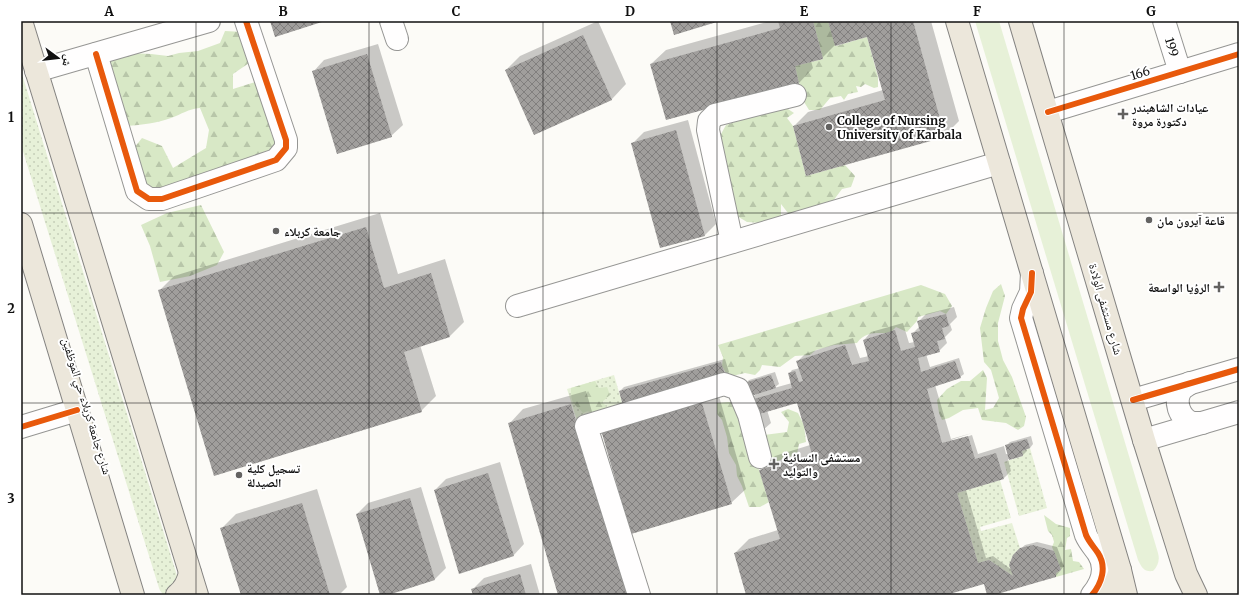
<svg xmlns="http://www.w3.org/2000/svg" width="1260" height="616" font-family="Merriweather,'Noto Naskh Arabic',serif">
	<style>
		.grass { fill: url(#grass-dots) }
		.forest { fill: url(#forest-firs) }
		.garden { fill: #e7f1d8 }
		.shadow { fill: #0003 }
		.building { fill: url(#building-cross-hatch) }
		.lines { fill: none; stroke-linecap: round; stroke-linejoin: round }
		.minor-casing { stroke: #969694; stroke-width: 24 }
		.major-casing { stroke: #848381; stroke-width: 24 }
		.minor { stroke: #fffefe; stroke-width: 22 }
		.major { stroke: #ece7db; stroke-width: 22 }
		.cycleway-casing { stroke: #fff; stroke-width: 8 }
		.cycleway { stroke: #e8590c; stroke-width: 6 }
		.grid { fill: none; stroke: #101010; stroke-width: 1; stroke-opacity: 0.55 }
		.poi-dot { fill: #636261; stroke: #fff; stroke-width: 1.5 }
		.labels { text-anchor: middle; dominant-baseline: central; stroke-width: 4; stroke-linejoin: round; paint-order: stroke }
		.street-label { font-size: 12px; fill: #101010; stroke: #fff }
		.poi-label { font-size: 12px; font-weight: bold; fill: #101010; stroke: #fff; text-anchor: start }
		.neatline { fill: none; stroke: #101010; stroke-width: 1.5 }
		.grid-label { font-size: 13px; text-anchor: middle; font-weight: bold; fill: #101010 }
	</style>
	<defs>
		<pattern id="grass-dots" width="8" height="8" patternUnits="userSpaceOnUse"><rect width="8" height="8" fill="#e7f1d8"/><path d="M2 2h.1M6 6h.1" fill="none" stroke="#c5ceb8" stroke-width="1.8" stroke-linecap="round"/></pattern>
		<pattern id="forest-firs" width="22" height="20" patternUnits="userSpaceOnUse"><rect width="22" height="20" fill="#d8e8c6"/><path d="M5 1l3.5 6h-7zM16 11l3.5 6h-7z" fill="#b8c6a9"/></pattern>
		<pattern id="building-cross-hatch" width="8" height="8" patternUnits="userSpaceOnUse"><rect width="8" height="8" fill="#a09e9c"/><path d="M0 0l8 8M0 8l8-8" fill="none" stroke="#817f7e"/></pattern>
	</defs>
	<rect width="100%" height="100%" fill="#fcfbf7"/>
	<g class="grass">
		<path d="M21,71L179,582L174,595C166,595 162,596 159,588L21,145Z"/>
		<polygon points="614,375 623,406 577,421 567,389"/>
		<polygon points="1030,448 1047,508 1019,516 1004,462 1023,456 1022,451"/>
		<path d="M1000,480L1011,518L980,527L981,531L1012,523L1020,548C1009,558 1009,562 1013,576L989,560L978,563L957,493Z"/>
	</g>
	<g class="forest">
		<polygon points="813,21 828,21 836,46 867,37 878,77 878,87 874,88 865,84 861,87 856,86 858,92 848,94 844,100 841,96 830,98 820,110 809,110 801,97 774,91 799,84 795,66 823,59"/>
		<path d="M225,31L243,32L252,61L233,74V89L258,81L271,133L282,158L147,194L134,148L142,138L162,146L173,168L206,148L209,130L200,108C188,109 182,114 171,118C157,123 142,125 127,126L108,61L130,53L151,54L168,56L179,53L198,51L220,43Z"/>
		<polygon points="782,105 794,113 787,118 793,126 806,176 845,165 855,176 851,187 842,189 833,201 799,217 788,213 781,204 781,217 774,224 747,222 737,216 710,154 726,125"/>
		<polygon points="201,205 224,252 217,265 190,276 160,282 150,246 141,225 167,213"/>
		<polygon points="1001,284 1005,296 998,323 998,341 1003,360 1012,377 1026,417 1024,426 1018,430 1006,423 982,420 978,408 963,410 949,418 942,420 939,413 937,400 947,389 961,381 970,381 983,370 987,378 985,410 993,408 999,398 991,370 984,362 980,328 986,308 993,291"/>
		<path d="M921,285L945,294L952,306L946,314L940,311L918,317L917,321L907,332L896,327L890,333C877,333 865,331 857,343L834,345L816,350L810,355L795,356L780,367L762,365L760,370L755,375L745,373L728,377L722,366L723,357L718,345Z"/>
		<path d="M595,381L599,388L607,387L610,395L602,402L605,405L608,411L593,414L588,411L583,413C580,409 578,408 575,405C571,401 571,394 571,388Z"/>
		<polygon points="728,402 738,402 769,502 760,507 749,507 742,486 737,476 736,465 729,453 727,437 722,420 717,414 717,403"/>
		<polygon points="788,409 798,413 804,425 806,442 799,444 797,454 772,463 765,461 764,435 787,432 789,422 781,412"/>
		<polygon points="1044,515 1056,524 1070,528 1070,536 1067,538 1065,550 1071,549 1073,561 1079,562 1084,569 1056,577 1056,573 1061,570 1052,547 1054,542 1052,535 1048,531"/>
	</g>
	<path class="garden" d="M975,21H999L1158,553C1160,560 1158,566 1153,571C1144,572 1142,568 1138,560Z"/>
	<g class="shadow">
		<polygon points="598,21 626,84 612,99 534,134 506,70 520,56"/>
		<polygon points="770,21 931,21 959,121 944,136 794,126 808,112 883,90 868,36 836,44 822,58 811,61 813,68 799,83 666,119 651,64 666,50"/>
		<polygon points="378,44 403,125 391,136 313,72 324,60"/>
		<polygon points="688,120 716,224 705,235 661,247 633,143 644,132"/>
		<polygon points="380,213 398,274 445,259 464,322 450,336 420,345 436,396 421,411 159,291 174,276"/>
		<polygon points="954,307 957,317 950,324 952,330 945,337 947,343 939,351 926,354 930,367 959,358 964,374 960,377 935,385 951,439 972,433 951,440 951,442 972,435 978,454 1004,446 1006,454 1008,454 1006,446 1010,442 1031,436 1033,444 1030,448 1026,449 1027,451 1023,455 1008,459 1011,471 1004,478 966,490 986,558 993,556 1012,570 1018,551 1025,545 1037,542 1057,547 1064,566 1056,576 991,595 988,595 984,582 942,595 747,595 735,553 749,539 778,530 761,470 775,456 810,445 797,401 767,410 771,423 763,430 748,402 756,394 745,384 749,380 775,372 779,384 774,388 792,383 789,374 792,370 800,368 798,361 805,354 853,338 860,358 869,356 864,340 871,332 903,323 909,343 915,342 913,333 920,326 919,321 926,314"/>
		<polygon points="725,359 729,372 725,376 620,391 624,387"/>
		<polygon points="716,386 746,489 731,503 602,430"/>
		<polygon points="586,391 645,595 559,595 509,424 523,409"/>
		<polygon points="500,462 524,544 513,556 435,490 446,479"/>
		<polygon points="421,487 446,568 435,579 381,595 357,514 368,503"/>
		<polygon points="317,489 347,587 339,595 242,595 221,529 236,514"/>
		<polygon points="531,564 540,595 474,595 472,590 484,578"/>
	</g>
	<g class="building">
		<polygon points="270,21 325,21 275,37"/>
		<polygon points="670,21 720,21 674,35"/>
		<polygon points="778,21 813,21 823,59 795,66 799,84 666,120 650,64 780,28"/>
		<polygon points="828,21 913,21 945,137 806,176 793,126 885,100 867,37 835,46"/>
		<polygon points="583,35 612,100 534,135 505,70"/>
		<polygon points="367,54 392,137 337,154 312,71"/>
		<polygon points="676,130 705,236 660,248 631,143"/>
		<polygon points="366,227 384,288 431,273 450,337 404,352 422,412 214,476 158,290"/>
		<polygon points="946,314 949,326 942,328 945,339 937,341 940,352 918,358 921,372 955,361 961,378 927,389 942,443 968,436 975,459 996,453 1004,479 957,493 978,563 989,560 1013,576 1009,565 1013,555 1020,548 1033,545 1054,551 1061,570 1056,573 1056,577 994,595 987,595 984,584 946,595 746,595 734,553 780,539 759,470 812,454 797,403 759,414 747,401 792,388 788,373 795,371 799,382 803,381 796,361 845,345 852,365 869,361 863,340 895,330 901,351 915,347 911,333 920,331 917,321"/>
		<polygon points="721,362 726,377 623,406 619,391"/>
		<polygon points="771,375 776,388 748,397 744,383"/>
		<polygon points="701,400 732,504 631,534 601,430"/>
		<polygon points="571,404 627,595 558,595 508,423"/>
		<polygon points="1027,439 1030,448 1022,451 1023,456 1009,460 1005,445"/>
		<polygon points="488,473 514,556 459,574 434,490"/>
		<polygon points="410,498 435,580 388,595 380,595 356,514"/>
		<polygon points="302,503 330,595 241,595 220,528"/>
		<polygon points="520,574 526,595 473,595 471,589"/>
	</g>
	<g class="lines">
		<g class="minor-casing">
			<g id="minor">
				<polyline points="391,21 397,39"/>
				<polyline points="1164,21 1180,72"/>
				<polyline points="96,54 137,191 149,199 162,199 276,160 286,148 286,140 246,21"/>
				<polyline points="36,71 209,21"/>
				<polyline points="1048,112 1239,54"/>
				<polyline points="732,242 708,130 709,121 715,115 795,95"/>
				<path d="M1032,273L1031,292L1023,309L1021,318L1086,535C1089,542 1094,547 1098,553C1107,567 1102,583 1092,595"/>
				<polyline points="517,306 999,163"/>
				<path d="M1190,383C1188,385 1184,387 1182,389C1173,400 1179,419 1193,423C1195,423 1199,423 1202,423"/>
				<polyline points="1133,400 1239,369"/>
				<polyline points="21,427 77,410"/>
				<polyline points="1144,440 1239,412"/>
				<polyline points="639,595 586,426 724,384 738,389 749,415 760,457"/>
			</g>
		</g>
		<g class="major-casing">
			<g id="major">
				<polyline points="21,21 197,595"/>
				<polyline points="957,21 1120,570 1126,595"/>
				<polyline points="1020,21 1144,440 1186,574 1196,595"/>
				<polyline points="21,224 133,595"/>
				<path d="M177,595C185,589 188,582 190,573"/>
				<path d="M1102,595C1113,590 1117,581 1120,570"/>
			</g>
		</g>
		<use href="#minor" class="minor"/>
		<use href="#major" class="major"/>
		<g class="cycleway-casing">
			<g id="cycleway">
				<polyline points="96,54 137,191 149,199 162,199 276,160 286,148 286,140 246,21"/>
				<polyline points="1048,112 1239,54"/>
				<path d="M1032,273L1031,292L1023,309L1021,318L1086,535C1089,542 1094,547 1098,553C1107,567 1102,583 1092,595"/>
				<polyline points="1133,400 1239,369"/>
				<polyline points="21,427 77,410"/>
			</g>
		</g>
		<use href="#cycleway" class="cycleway"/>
	</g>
	<path class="grid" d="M196,21V595M369,21V595M543,21V595M717,21V595M891,21V595M1064,21V595M21,213H1239M21,403H1239"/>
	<g class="poi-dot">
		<path d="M1121 108h4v4h4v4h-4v4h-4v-4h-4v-4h4z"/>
		<circle cx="829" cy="127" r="4"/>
		<circle cx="1149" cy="220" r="4"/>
		<circle cx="276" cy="231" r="4"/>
		<path d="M1217 281h4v4h4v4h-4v4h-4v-4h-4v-4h4z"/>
		<path d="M772 458h4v4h4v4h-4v4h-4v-4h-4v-4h4z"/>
		<circle cx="239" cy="475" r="4"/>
	</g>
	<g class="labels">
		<g class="street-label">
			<text transform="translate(1172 47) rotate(73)">199</text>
			<text transform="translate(1140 73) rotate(-17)">166</text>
			<text transform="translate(1106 309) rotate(74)">شارع مستشفى الولادة</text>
			<text transform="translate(87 406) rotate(73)">شارع جامعة كربلاء حي الموظفين</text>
		</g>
		<g class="poi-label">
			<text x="1132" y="107">عيادات الشاهبندر<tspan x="1132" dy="14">دكتورة مروة</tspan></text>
			<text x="837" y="120">College of Nursing<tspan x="837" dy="14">University of Karbala</tspan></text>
			<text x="1157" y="220">قاعة آيرون مان</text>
			<text x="284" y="231">جامعة كربلاء</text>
			<text x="1210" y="287" text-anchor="end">الرؤيا الواسعة</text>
			<text x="783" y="457">مستشفى النسائية<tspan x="783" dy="14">والتوليد</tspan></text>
			<text x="247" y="468">تسجيل كلية<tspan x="247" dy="14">الصيدلة</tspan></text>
		</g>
	</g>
	<rect width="1260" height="616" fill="none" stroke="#ffffff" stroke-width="44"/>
	<g transform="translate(58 58) rotate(105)" stroke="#ffffff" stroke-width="3" paint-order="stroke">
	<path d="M0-3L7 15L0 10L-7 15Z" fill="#101010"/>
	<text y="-6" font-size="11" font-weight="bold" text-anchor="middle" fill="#101010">ش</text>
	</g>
	<rect x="22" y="22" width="1216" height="572" class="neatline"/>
	<g class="grid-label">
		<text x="109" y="16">A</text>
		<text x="283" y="16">B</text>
		<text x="456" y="16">C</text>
		<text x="630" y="16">D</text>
		<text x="804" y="16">E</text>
		<text x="977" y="16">F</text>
		<text x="1151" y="16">G</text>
		<text x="11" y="122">1</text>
		<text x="11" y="313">2</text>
		<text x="11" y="503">3</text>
	</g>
</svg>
